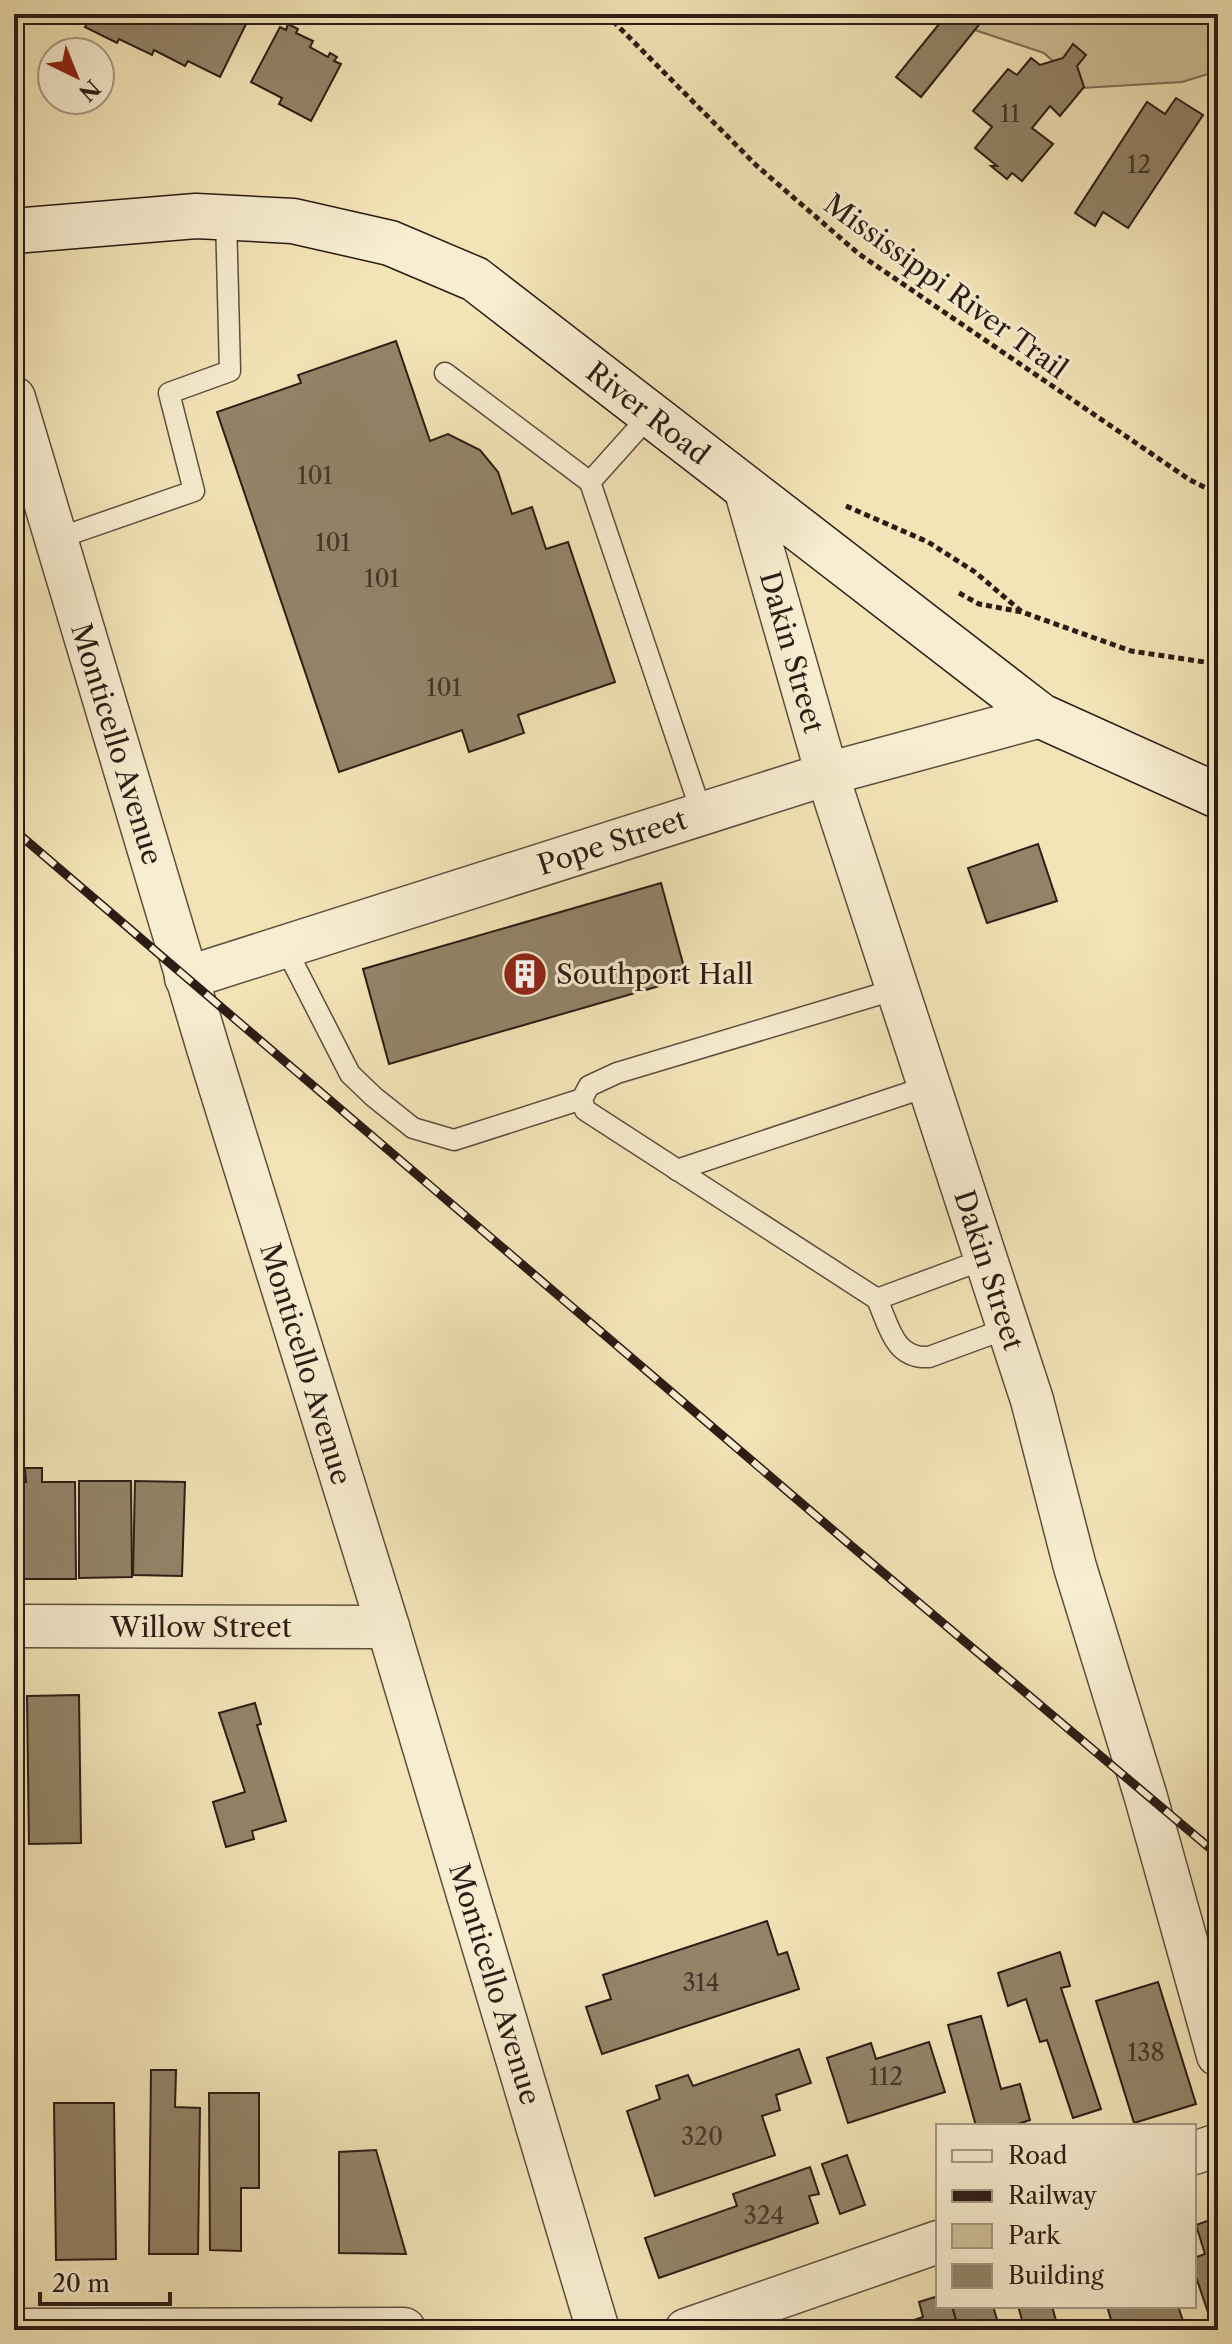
<svg xmlns="http://www.w3.org/2000/svg" width="1232" height="2344" font-family="'Libre Caslon Text',serif">
	<style>
		.green { fill: #d1c29b; stroke: #7e6f58; stroke-width: 2 }
		.building { fill: #938469; stroke: #2c1c15; stroke-width: 2 }
		.lines { fill: none; stroke-linecap: round; stroke-linejoin: round }
		.service-casing { stroke: #5e4e3e; stroke-width: 23 }
		.minor-casing { stroke: #5e4e3e; stroke-width: 45 }
		.secondary-casing { stroke: #2c1c15; stroke-width: 47 }
		.path { stroke: #2c1c15; stroke-width: 5; stroke-dasharray: 6 4; stroke-linecap: butt }
		.service { stroke: #f7edd0; stroke-width: 20 }
		.minor { stroke: #f7edd0; stroke-width: 42 }
		.secondary { stroke: #f7edd0; stroke-width: 44 }
		.rail-casing { stroke: #2c1c15; stroke-width: 9 }
		.rail { stroke: #f7edd0; stroke-width: 6; stroke-dasharray: 18; stroke-linecap: butt }
		.labels { text-anchor: middle; dominant-baseline: central; stroke-width: 6; stroke-linejoin: round; paint-order: stroke }
		.number-label { font-size: 24px; fill: #46362a }
		.street-label { font-size: 28px; fill: #2c1c15; stroke: #f7edd0 }
		.poi-label { font-size: 28px; fill: #2c1c15; stroke: #f7edd0; text-anchor: start }
	</style>
	<rect width="100%" height="100%" fill="#f3e4b7"/>
	<filter id="stains"><feTurbulence type="fractalNoise" baseFrequency=".0025" numOctaves="4"/><feColorMatrix values="0 0 0 0 .2 0 0 0 0 .09 0 0 0 0 .02 0 0 0 .5 -.17"/></filter>
	<radialGradient id="worn" r=".72"><stop offset=".6" stop-color="#630" stop-opacity="0"/><stop offset="1" stop-color="#630" stop-opacity=".3"/></radialGradient>
	<polygon class="green" points="958,14 1218,14 1218,71 1182,82 1082,88 1044,53 975,30"/>
	<g class="building">
		<polygon points="92,14 247,14 245,19 248,20 220,77 188,61 185,66 154,50 152,55 119,39 117,43 85,27"/>
		<polygon points="930,14 984,14 986,16 921,97 896,77 940,23"/>
		<polygon points="288,24 298,29 296,33 313,41 310,47 328,57 330,53 337,57 334,61 341,64 311,121 279,104 282,98 251,82 280,27 286,30"/>
		<polygon points="1073,44 1086,55 1077,66 1084,87 1060,116 1050,106 1032,128 1053,144 1022,181 1012,173 1007,179 991,166 997,166 975,148 992,127 973,111 1008,69 1017,75 1031,58 1040,65 1063,58"/>
		<polygon points="1176,98 1203,115 1128,228 1103,212 1095,226 1075,213 1147,102 1165,114"/>
		<polygon points="396,341 430,441 448,434 480,450 498,472 512,514 532,507 546,549 568,542 615,682 518,715 524,733 469,752 462,730 339,772 217,412 301,383 298,375"/>
		<polygon points="1038,844 1057,901 987,923 968,868"/>
		<polygon points="661,883 687,978 389,1064 363,969"/>
		<polygon points="25,1468 42,1468 42,1482 75,1482 76,1579 21,1579 20,1482 26,1482"/>
		<polygon points="79,1481 131,1481 132,1577 79,1578"/>
		<polygon points="135,1481 185,1482 182,1576 133,1575"/>
		<rect x="14" y="1675" width="5" height="140"/>
		<polygon points="79,1695 81,1843 29,1844 27,1696"/>
		<polygon points="255,1703 261,1724 257,1725 286,1821 252,1831 254,1839 226,1847 213,1802 245,1792 219,1713"/>
		<polygon points="767,1921 778,1955 787,1952 799,1989 602,2054 586,2007 611,1999 603,1975"/>
		<polygon points="1060,1952 1070,1986 1061,1988 1101,2109 1073,2118 1047,2040 1040,2042 1026,1999 1008,2006 998,1973"/>
		<polygon points="1158,1982 1196,2104 1134,2123 1096,2001"/>
		<polygon points="981,2016 1001,2089 1020,2084 1030,2120 1012,2126 976,2126 948,2025"/>
		<polygon points="929,2042 945,2092 848,2123 827,2058 871,2043 876,2059"/>
		<polygon points="799,2049 811,2083 776,2095 780,2110 762,2116 775,2155 655,2196 627,2111 660,2099 656,2086 688,2075 693,2086"/>
		<polygon points="151,2070 176,2070 175,2107 200,2108 198,2254 149,2254"/>
		<polygon points="209,2093 259,2093 259,2188 241,2188 241,2251 210,2250"/>
		<polygon points="54,2103 114,2103 116,2259 56,2260"/>
		<polygon points="376,2150 406,2254 339,2253 339,2152"/>
		<polygon points="847,2155 865,2205 840,2214 822,2164"/>
		<polygon points="810,2167 819,2194 809,2196 818,2223 659,2278 645,2238 737,2206 733,2194"/>
		<polygon points="1218,2217 1218,2326 1213,2327 1194,2271 1194,2258 1205,2254 1196,2225"/>
		<polygon points="938,2296 938,2306 952,2306 959,2330 904,2330 902,2324 923,2317 919,2302"/>
		<polygon points="952,2306 993,2306 1000,2330 959,2330"/>
		<polygon points="1018,2306 1052,2306 1058,2328 1072,2323 1074,2330 1025,2330"/>
		<polygon points="1107,2306 1178,2306 1186,2330 1114,2330"/>
	</g>
	<g class="lines">
		<g class="service-casing">
			<g id="service">
				<polyline points="445,373 590,482"/>
				<polyline points="650,415 590,482 702,814"/>
				<polyline points="56,539 194,491 169,393 230,371 226,217"/>
				<polyline points="285,947 350,1074 374,1097 413,1128 454,1140 582,1099"/>
				<path d="M897,989L617,1073L589,1086L582,1099L585,1110L877,1299C889,1326 894,1359 929,1357L1008,1328"/>
				<polyline points="677,1170 929,1086"/>
				<polyline points="877,1299 985,1259"/>
			</g>
		</g>
		<g class="minor-casing">
			<g id="minor">
				<polyline points="14,398 208,1048 388,1627 598,2330"/>
				<polyline points="745,488 827,774 1032,1400 1075,1567 1145,1794 1218,2055"/>
				<polyline points="186,978 827,774 1041,716"/>
				<polyline points="14,1626 388,1627"/>
				<polyline points="1194,2153 1218,2145"/>
				<polyline points="14,2330 404,2329"/>
				<polyline points="686,2330 938,2242"/>
			</g>
		</g>
		<g class="secondary-casing">
			<polyline id="secondary" points="14,231 196,216 293,221 390,243 475,279 1041,716 1218,796"/>
		</g>
		<g class="path">
			<polyline points="606,14 757,166 859,254 1190,480 1218,494"/>
			<polyline points="846,506 928,542 975,572 1022,612"/>
			<polyline points="959,593 979,604 1022,612 1131,651 1218,664"/>
		</g>
		<use href="#service" class="service"/>
		<use href="#minor" class="minor"/>
		<use href="#secondary" class="secondary"/>
		<g class="rail-casing">
			<polyline id="rail" points="14,830 855,1549 1218,1855"/>
		</g>
		<use href="#rail" class="rail"/>
	</g>
	<defs>
		<g id="building-disc" transform="scale(2.3)"><circle r="9.5" fill="#8f2418" stroke="#f7edd0"/><path d="M-4-6H4V6H1V3H-1V6H-4ZM-2.5-4.3h1.7v1.8h-1.7ZM.8-4.3h1.7v1.8H.8ZM-2.5-1h1.7V.8h-1.7ZM.8-1h1.7V.8H.8Z" fill="#fff"/></g>
	</defs>
	<g fill-rule="evenodd">
		<use href="#building-disc" x="525" y="974"/>
	</g>
	<g class="labels">
		<g class="number-label">
			<text x="1010" y="113">11</text>
			<text x="1139" y="164">12</text>
			<text x="315" y="475">101</text>
			<text x="333" y="542">101</text>
			<text x="382" y="578">101</text>
			<text x="444" y="687">101</text>
			<text x="701" y="1982">314</text>
			<text x="1146" y="2052">138</text>
			<text x="886" y="2076">112</text>
			<text x="702" y="2136">320</text>
			<text x="764" y="2215">324</text>
		</g>
		<g class="street-label">
			<text transform="translate(946 286) rotate(36)">Mississippi River Trail</text>
			<text transform="translate(648 413) rotate(38)">River Road</text>
			<text transform="translate(792 652) rotate(74)">Dakin Street</text>
			<text transform="translate(117 744) rotate(73)">Monticello Avenue</text>
			<text transform="translate(612 842) rotate(-18)">Pope Street</text>
			<text transform="translate(989 1270) rotate(72)">Dakin Street</text>
			<text transform="translate(306 1364) rotate(73)">Monticello Avenue</text>
			<text x="201" y="1627">Willow Street</text>
			<text transform="translate(495 1984) rotate(73)">Monticello Avenue</text>
		</g>
		<g class="poi-label">
			<text x="556" y="974">Southport Hall</text>
		</g>
	</g>
	<rect width="1232" height="2344" fill="none" stroke="#f3e4b7" stroke-width="48"/>
	<rect x="16" y="16" width="1200" height="2312" fill="none" stroke="#2c1c15" stroke-width="4"/>
	<rect x="24" y="24" width="1184" height="2296" fill="none" stroke="#2c1c15" stroke-width="2"/>
	<rect x="936" y="2124" width="260" height="184" fill="#f7edd0" stroke="#a69985" stroke-width="2"/>
	<rect x="952" y="2150" width="40" height="12" fill="#f7edd0" stroke="#a69985" stroke-width="2"/>
	<text x="1008" y="2164" font-size="24" fill="#2c1c15">Road</text>
	<rect x="952" y="2190" width="40" height="12" fill="#2c1c15" stroke="#a69985" stroke-width="2"/>
	<text x="1008" y="2204" font-size="24" fill="#2c1c15">Railway</text>
	<rect x="952" y="2224" width="40" height="24" fill="#d1c29b" stroke="#a69985" stroke-width="2"/>
	<text x="1008" y="2244" font-size="24" fill="#2c1c15">Park</text>
	<rect x="952" y="2264" width="40" height="24" fill="#938469" stroke="#a69985" stroke-width="2"/>
	<text x="1008" y="2284" font-size="24" fill="#2c1c15">Building</text>
	<g transform="translate(76 76) rotate(137)"><circle r="38" fill="#f7edd0" stroke="#a69985" stroke-width="2"/>
	<path d="M0-6L14 30L0 20L-14 30Z" fill="#8f2418"/>
	<text y="-12" font-size="22" font-weight="bold" text-anchor="middle" fill="#2c1c15">N</text>
	</g>
	<path d="M40 2292v12h130v-12" fill="none" stroke="#2c1c15" stroke-width="4"/>
	<text x="52" y="2292" font-size="24" fill="#2c1c15" stroke="#f7edd0" stroke-width="6" paint-order="stroke">20 m</text>
	<rect width="100%" height="100%" filter="url(#stains)"/>
	<rect width="100%" height="100%" fill="url(#worn)"/>
</svg>
